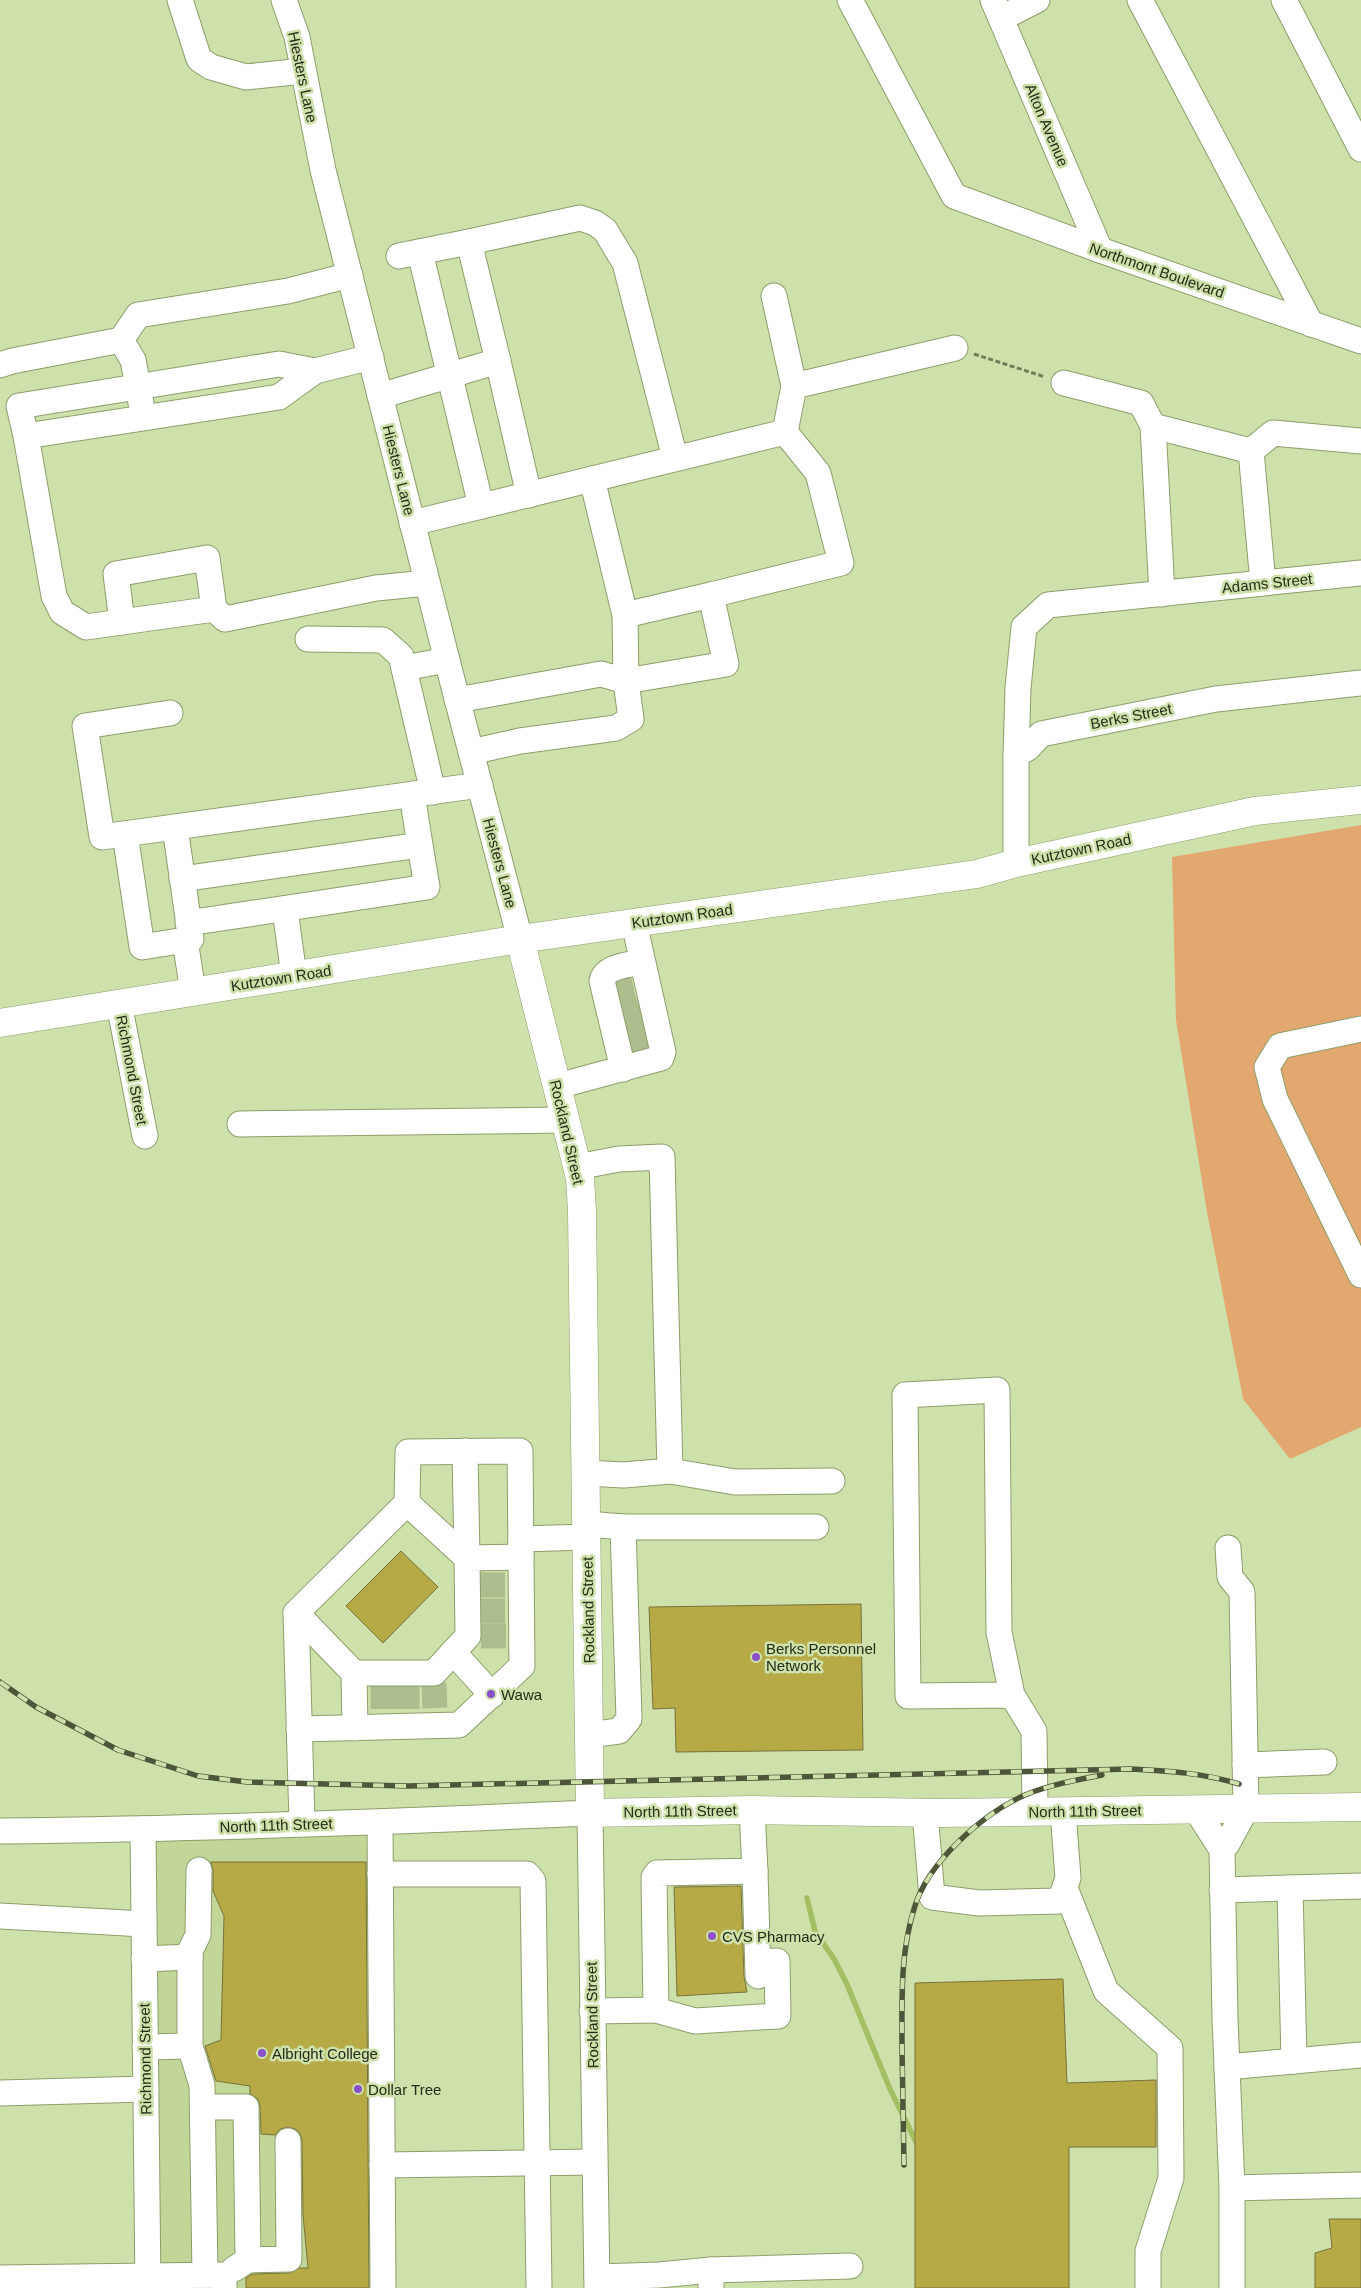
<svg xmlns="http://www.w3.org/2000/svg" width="1361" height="2288" font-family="Arial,sans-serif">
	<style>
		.built { fill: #c2d698 }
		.green { fill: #e3a770 }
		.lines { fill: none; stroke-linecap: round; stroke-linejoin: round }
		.stream { stroke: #a4bf63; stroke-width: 5.5 }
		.building { fill: #b5aa45; stroke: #78733c }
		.minor-tunnel { stroke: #adbd8d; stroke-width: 25; stroke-dasharray: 25 12; stroke-linecap: butt }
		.minor-casing { stroke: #8d9e6a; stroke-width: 27 }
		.major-casing { stroke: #8d9e6a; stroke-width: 29 }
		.path { stroke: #727e5a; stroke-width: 3; stroke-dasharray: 5 2.5; stroke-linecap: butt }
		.minor { stroke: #fff; stroke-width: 25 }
		.major { stroke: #fff; stroke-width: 28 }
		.rail-casing { stroke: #4d5639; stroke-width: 5.5 }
		.rail { stroke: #cfe1aa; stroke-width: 4; stroke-dasharray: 11; stroke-linecap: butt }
		.poi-dot { fill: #8950c7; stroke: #cfe1aa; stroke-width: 2 }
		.labels { text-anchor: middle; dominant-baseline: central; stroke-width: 5; stroke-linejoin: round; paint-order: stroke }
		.street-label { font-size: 15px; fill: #252c17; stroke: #cfe1aa }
		.poi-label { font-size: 15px; fill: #252c17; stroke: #cfe1aa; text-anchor: start }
	</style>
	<rect width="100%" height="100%" fill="#cfe1aa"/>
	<polygon class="built" points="380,1822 379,2288 0,2288 147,2277 143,1829"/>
	<polygon class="green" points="1361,825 1361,1427 1290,1459 1243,1399 1207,1212 1176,1020 1172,857"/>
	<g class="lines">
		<polyline class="stream" points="807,1898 815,1931 834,1959 846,1982 890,2089 918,2146"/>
	</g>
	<g class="building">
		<polygon points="401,1551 438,1587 383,1643 346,1606"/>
		<polygon points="861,1604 863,1750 676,1752 675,1708 653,1709 649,1607"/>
		<polygon points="211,1862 366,1862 369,2288 246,2288 246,2278 252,2274 289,2273 299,2268 308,2268 303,2215 302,2141 300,2133 295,2129 288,2127 280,2129 275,2135 261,2134 260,2106 258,2099 250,2094 250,2086 216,2081 205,2046 221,2040 224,1916 213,1891 213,1870"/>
		<polygon points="741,1886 744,1976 747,1992 677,1996 674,1887"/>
		<polygon points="1063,1979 1067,2083 1156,2080 1156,2147 1069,2147 1069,2288 915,2288 915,1983"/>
		<polygon points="1329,2219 1361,2219 1361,2288 1315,2288 1315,2253 1332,2248"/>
	</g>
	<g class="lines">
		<g class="minor-tunnel">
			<polyline points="612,982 631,977"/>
			<polyline points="618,1002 636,997"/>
			<polyline points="622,1022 642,1017"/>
			<polyline points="627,1041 646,1036"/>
			<polyline points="480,1585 508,1585"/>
			<polyline points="480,1611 509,1611"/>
			<polyline points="481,1636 509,1636"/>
			<polyline points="434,1683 435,1709"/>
			<polyline points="383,1684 383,1709"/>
			<polyline points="407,1684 407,1709"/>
		</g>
		<g class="minor-casing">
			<g id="minor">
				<polyline points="180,0 199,59 211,67 246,77 303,71"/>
				<polyline points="284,0 297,37 323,170 449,668 520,939"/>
				<polyline points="850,0 954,196 1100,250 1361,341"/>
				<polyline points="993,0 1100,250"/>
				<polyline points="1140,0 1311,324"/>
				<polyline points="1284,0 1361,149"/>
				<polyline points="1002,18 1037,0"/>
				<polyline points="420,252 481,506"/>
				<polyline points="399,256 469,242"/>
				<polyline points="774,296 794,386"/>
				<polyline points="121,340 133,360 141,403"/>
				<polyline points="371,357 315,371 279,397 26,436 54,596 62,612 86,627 214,609 225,619 376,588 427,583"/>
				<polyline points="498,361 469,242 580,218 595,223 605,230 625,263 675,458"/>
				<polyline points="0,365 12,361 121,340 138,315 288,291 350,275"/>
				<polyline points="1064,383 1141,403 1153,426"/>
				<polyline points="380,396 498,361 529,495"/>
				<polyline points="785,432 794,386 955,348"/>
				<polyline points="26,436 19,406 279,364 315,371"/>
				<polyline points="1251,451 1273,433 1361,441"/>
				<polyline points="412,523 785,432"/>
				<polyline points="1162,594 1153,426 1251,451 1263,583"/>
				<polyline points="625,615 711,595"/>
				<polyline points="122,622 116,574 207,558 214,609"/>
				<polyline points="308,639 383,640 401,656 433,792"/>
				<polyline points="404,668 447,660"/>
				<polyline points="457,700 601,674 626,681 726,664 711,595 841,563 818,473 785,432"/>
				<polyline points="170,713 85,726 102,837 480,785"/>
				<polyline points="471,752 520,741 616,728 631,719 626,681 625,615 592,479"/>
				<polyline points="1016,755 1018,688 1024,627 1048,605 1361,573"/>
				<polyline points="125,834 142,947 191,939 175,827"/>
				<polyline points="1016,863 1016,755 1028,748 1041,734 1216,699 1361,683"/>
				<polyline points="182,879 420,845 412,794"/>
				<polyline points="285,909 294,976"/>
				<polyline points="188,923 427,887 420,845"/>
				<polyline points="185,940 193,992"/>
				<polyline points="119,1004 145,1136"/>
				<polyline points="1361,1029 1280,1046 1267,1067 1275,1099 1361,1275"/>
				<path d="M623,1069L602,981C605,966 629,965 642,962"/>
				<polyline points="558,1086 661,1058 663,1052 634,923"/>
				<polyline points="240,1124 566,1120"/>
				<polyline points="577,1167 619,1159 662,1157 670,1471 624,1475 586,1473"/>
				<polyline points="670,1471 735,1482 832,1481"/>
				<polyline points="587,1524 623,1527 816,1527"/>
				<polyline points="521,1539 587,1537"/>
				<polyline points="296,1613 354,1673 355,1728"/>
				<polyline points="453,1652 492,1695"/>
				<polyline points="354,1673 434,1673 468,1636 467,1558 521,1557"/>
				<polyline points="1012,1695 908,1696 905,1395 997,1390 999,1632 1012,1695 1034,1731 1035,1811"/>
				<polyline points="299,1729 459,1725 522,1666 520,1451 408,1452 407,1503"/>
				<polyline points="589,1735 619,1731 629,1719 623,1527"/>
				<polyline points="1245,1765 1324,1762"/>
				<polyline points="1196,1809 1222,1850 1225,2019 1232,2188 1232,2288"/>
				<polyline points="925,1812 932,1897 979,1903 1060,1901 1068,1878 1063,1811"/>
				<polyline points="380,1822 383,2288"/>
				<polyline points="302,1823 296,1613 407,1503 467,1558 465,1451"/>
				<polyline points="143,1829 148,2288"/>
				<path d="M0,1831C197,1829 393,1822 590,1813L597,2288"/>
				<polyline points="1222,1850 1227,1844 1246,1809 1242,1592 1230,1577 1228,1548"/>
				<polyline points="199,1870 198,1935 190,1951 190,2046 202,2085 205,2275"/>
				<polyline points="755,1871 758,1976"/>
				<polyline points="380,1874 527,1874 533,1881 539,2288"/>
				<polyline points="1065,1888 1106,1991 1170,2048 1171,2178 1148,2251 1148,2288"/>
				<polyline points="1290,1888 1294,2061"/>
				<polyline points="1222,1890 1361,1886"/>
				<polyline points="0,1916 144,1924"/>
				<polyline points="144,1959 190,1957"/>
				<polyline points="656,2010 695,2021 778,2016 777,1961 758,1962"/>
				<polyline points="592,2011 656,2010 654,1877 657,1873 755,1871 752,1810"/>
				<polyline points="145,2047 190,2046"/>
				<polyline points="1227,2067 1361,2055"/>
				<polyline points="0,2093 146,2089"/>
				<polyline points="203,2107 246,2107 248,2260"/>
				<polyline points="382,2165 594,2162"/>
				<polyline points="1232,2188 1361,2185"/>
				<polyline points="234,2269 248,2260 289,2259 288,2141"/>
				<polyline points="597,2277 659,2275 711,2270"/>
				<polyline points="0,2278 224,2275 224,2288"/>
				<polyline points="711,2288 711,2270 850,2266"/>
			</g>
		</g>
		<g class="major-casing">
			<g id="major">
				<polyline points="520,939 580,1178 582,1211 590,1813 752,1810 941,1813 1361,1807"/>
				<polyline points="0,1023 520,939 977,874 1016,863 1255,811 1361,800"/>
			</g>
		</g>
		<polyline class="path" points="974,354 1045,377"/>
		<use href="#minor" class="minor"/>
		<use href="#major" class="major"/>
		<g class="rail-casing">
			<g id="rail">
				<path d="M0,1682L36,1707L118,1750L198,1776L247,1782L408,1786L1131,1769C1168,1771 1203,1773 1239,1784"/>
				<path d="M904,2165C903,2126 903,2087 902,2048C902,2001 900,1954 914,1909C927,1863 982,1814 1025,1795C1049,1785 1076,1780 1102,1775"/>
			</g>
		</g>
		<use href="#rail" class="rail"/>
	</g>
	<g class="poi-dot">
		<circle cx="756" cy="1657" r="5"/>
		<circle cx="491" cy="1694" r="5"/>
		<circle cx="712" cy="1936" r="5"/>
		<circle cx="262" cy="2053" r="5"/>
		<circle cx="358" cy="2089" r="5"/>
	</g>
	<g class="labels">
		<g class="street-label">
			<text transform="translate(303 77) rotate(78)">Hiesters Lane</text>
			<text transform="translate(1047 125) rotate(67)">Alton Avenue</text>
			<text transform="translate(1157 270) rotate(19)">Northmont Boulevard</text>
			<text transform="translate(399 470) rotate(76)">Hiesters Lane</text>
			<text transform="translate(1267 583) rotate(-6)">Adams Street</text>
			<text transform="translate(1131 716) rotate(-11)">Berks Street</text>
			<text transform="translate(1081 849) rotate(-12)">Kutztown Road</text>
			<text transform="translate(500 863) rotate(75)">Hiesters Lane</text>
			<text transform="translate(682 916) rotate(-8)">Kutztown Road</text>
			<text transform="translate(281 978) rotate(-9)">Kutztown Road</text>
			<text transform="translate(132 1070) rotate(79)">Richmond Street</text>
			<text transform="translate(567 1132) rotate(77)">Rockland Street</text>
			<text transform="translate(588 1610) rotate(-91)">Rockland Street</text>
			<text transform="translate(680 1811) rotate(-1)">North 11th Street</text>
			<text transform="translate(1085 1811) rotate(-1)">North 11th Street</text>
			<text transform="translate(276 1825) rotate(-2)">North 11th Street</text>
			<text transform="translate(592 2015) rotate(-91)">Rockland Street</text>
			<text transform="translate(145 2059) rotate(-91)">Richmond Street</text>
		</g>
		<g class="poi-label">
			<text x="766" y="1648">Berks Personnel<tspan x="766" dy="17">Network</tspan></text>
			<text x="501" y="1694">Wawa</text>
			<text x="722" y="1936">CVS Pharmacy</text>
			<text x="272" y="2053">Albright College</text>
			<text x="368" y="2089">Dollar Tree</text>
		</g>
	</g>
</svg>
